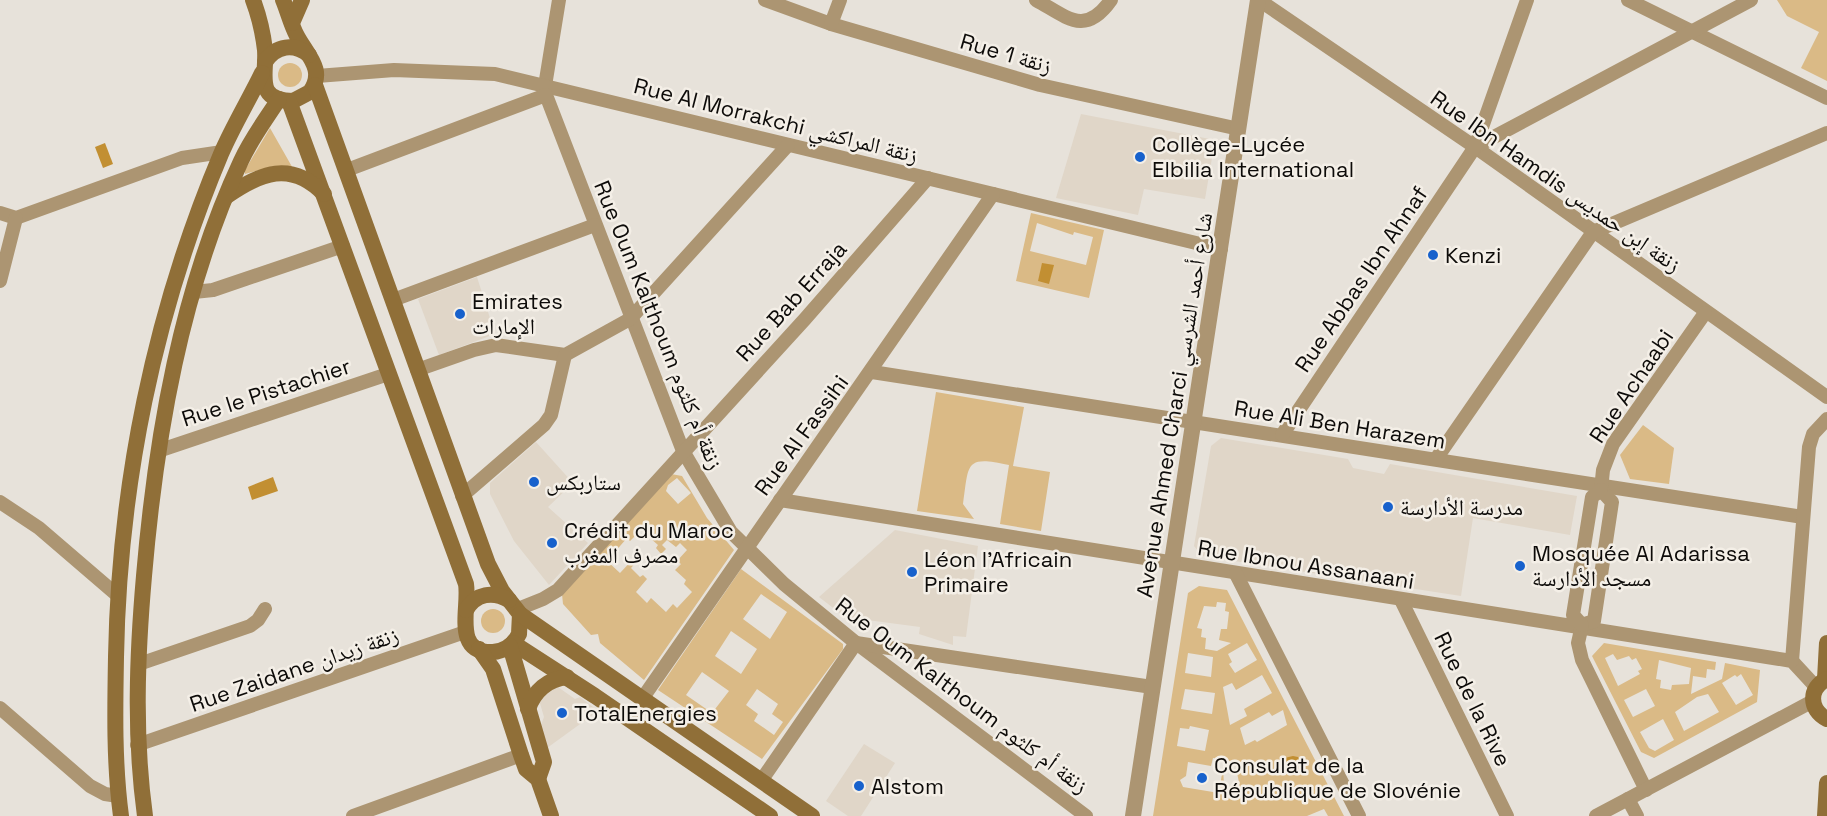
<svg xmlns="http://www.w3.org/2000/svg" width="1827" height="816" font-family="'Space Grotesk','Noto Naskh Arabic',sans-serif">
	<style>
		.built { fill: #e0d6c8 }
		.green { fill: #daba86; fill-rule: evenodd }
		.water { fill: #c28f32 }
		.lines { fill: none; stroke-linecap: round; stroke-linejoin: round }
		.minor { stroke: #ac9572; stroke-width: 14 }
		.tertiary { stroke: #ac9572; stroke-width: 16 }
		.secondary { stroke: #906f38; stroke-width: 16 }
		.poi-dot { fill: #1761cc; stroke: #f4efe7; stroke-width: 2 }
		.labels { text-anchor: middle; dominant-baseline: central; stroke-width: 5; stroke-linejoin: round; paint-order: stroke }
		.street-label { font-size: 22px; fill: #0d0b09; stroke: #f4efe7 }
		.poi-label { font-size: 22px; fill: #0d0b09; stroke: #f4efe7; text-anchor: start }
	</style>
	<rect width="100%" height="100%" fill="#e7e2da"/>
	<g class="built">
		<polygon points="1081,114 1215,140 1205,199 1144,189 1138,215 1056,198"/>
		<polygon points="477,277 495,334 439,355 418,299"/>
		<polygon points="1221,438 1348,459 1353,468 1384,474 1390,464 1577,496 1570,535 1473,518 1461,596 1202,556 1194,546 1211,446"/>
		<polygon points="536,442 573,483 548,507 588,543 549,585 514,541 490,494 490,483"/>
		<polygon points="895,530 978,546 966,637 953,636 953,645 919,634 920,627 867,620 858,627 819,597"/>
		<polygon points="555,685 575,699 580,697 598,711 547,748 541,725 544,717 539,700"/>
		<polygon points="864,744 895,763 861,816 848,816 826,801"/>
	</g>
	<g class="green">
		<polygon points="1777,0 1827,0 1827,81 1801,68 1819,32 1787,16"/>
		<circle cx="290" cy="75" r="12"/>
		<polygon points="270,128 295,172 274,166 245,174 245,170"/>
		<path d="M1031,213L1104,230L1089,298L1016,281ZM1037,223L1073,235L1074,232L1093,237L1086,265L1030,251Z"/>
		<path d="M936,392L1024,407L1013,466L1050,472L1041,531L1000,524L1009,465C964,455 969,464 963,504L974,519L917,511Z"/>
		<polygon points="1643,425 1674,448 1669,484 1630,479 1620,455"/>
		<path d="M671,474L682,476L707,518L734,550L644,680L600,643L598,634L591,635L563,604L562,594ZM677,478L691,493L678,504L666,491L668,485ZM641,530L658,545L656,548L661,554L666,549L662,545L667,540L676,547L680,543L687,550L677,561L681,564L675,570L686,580L684,584L692,592L677,608L673,604L666,612L651,598L647,603L636,592L647,579L643,575L640,577L631,568L639,559L635,557L620,573L607,561L627,538L630,541Z"/>
		<path d="M741,569L843,644V649L762,759L658,690ZM761,594L787,612L770,639L743,619ZM731,631L757,649L741,674L715,656ZM702,672L729,691L712,713L686,695ZM757,689L778,704L772,714L783,722L774,735L754,721L758,714L746,705Z"/>
		<path d="M1199,586L1227,590L1344,816H1328L1324,809L1307,816H1153L1188,593ZM1217,602L1226,603L1225,611L1229,612L1227,629H1221L1219,640L1231,643L1217,651L1205,649L1206,638L1201,637L1202,629L1197,628L1204,606L1216,607ZM1247,643L1257,660L1235,673L1229,664L1232,662L1228,654ZM1188,653L1213,657L1211,677L1185,673ZM1262,675L1272,693L1244,709L1247,716L1230,725L1223,687L1232,683L1236,690ZM1185,689L1215,693L1212,714L1181,709ZM1283,710L1287,725L1257,742L1255,740L1245,745L1240,728L1269,712L1272,716ZM1190,726L1209,730L1205,751L1177,746L1180,728L1189,729ZM1213,758L1235,762L1240,788L1224,786L1223,767L1219,793L1183,787L1180,780L1186,776L1188,762L1211,766Z"/>
		<circle cx="493" cy="621" r="12"/>
		<path d="M1604,643L1716,662L1715,670L1707,669L1706,678L1693,676L1691,694L1722,679L1725,663L1760,670L1757,702L1654,758L1641,752L1592,656ZM1613,654L1617,660L1629,656L1632,660L1636,658L1642,669L1638,671L1640,674L1618,686L1605,658ZM1659,660L1691,668L1689,684L1672,685L1671,690L1660,688L1661,680L1656,679ZM1741,674L1753,695L1736,705L1722,683L1735,675L1737,677ZM1646,689L1655,706L1633,717L1624,700ZM1708,694L1719,712L1684,731L1675,712L1697,697ZM1663,719L1674,740L1655,751L1649,748L1640,732Z"/>
	</g>
	<g class="water">
		<polygon points="105,143 113,164 103,168 95,147"/>
		<polygon points="1042,263 1054,265 1049,284 1038,281"/>
		<polygon points="273,477 278,491 252,500 248,487"/>
		<polygon points="1293,756 1298,757 1300,763 1287,770 1278,771 1277,765 1280,759"/>
	</g>
	<g class="lines">
		<g class="minor">
			<polyline points="559,0 545,86 546,95 683,451 731,532 784,584 856,643 1086,816"/>
			<polyline points="765,0 831,24 1040,85 1239,129"/>
			<path d="M1036,0C1067,17 1085,37 1111,0"/>
			<polyline points="1259,0 1475,147 1827,397"/>
			<polyline points="1628,0 1827,98"/>
			<polyline points="831,24 840,0"/>
			<polyline points="317,76 394,70 495,74 1221,249"/>
			<polyline points="1475,147 1751,0"/>
			<polyline points="347,170 546,95"/>
			<polyline points="0,213 16,218 182,158 222,152"/>
			<polyline points="0,281 16,218"/>
			<polyline points="194,292 213,290 343,246"/>
			<polyline points="393,300 595,225"/>
			<polyline points="417,370 474,350 496,345 565,355 630,319 788,145"/>
			<polyline points="872,372 1803,517"/>
			<polyline points="1282,435 1475,147 1527,0"/>
			<polyline points="158,451 388,374"/>
			<polyline points="1436,459 1593,232 1827,133"/>
			<polyline points="462,496 544,425 551,415 565,355"/>
			<polyline points="780,500 1792,661 1816,687"/>
			<polyline points="0,502 39,528 117,595"/>
			<polyline points="1236,574 1359,816"/>
			<polyline points="1401,600 1507,816"/>
			<polyline points="518,609 543,599 558,590 805,319 928,178"/>
			<polyline points="1582,625 1594,621 1612,502 1601,490 1603,470 1613,444 1705,313"/>
			<polyline points="1582,625 1578,643 1582,660 1646,790"/>
			<polyline points="1582,625 1573,615 1592,497 1601,490"/>
			<polyline points="1792,661 1809,447 1813,434 1827,419"/>
			<polyline points="139,664 250,626 258,620 265,609"/>
			<polyline points="642,699 993,194"/>
			<polyline points="0,708 90,786 105,794 118,796"/>
			<polyline points="137,745 465,632"/>
			<polyline points="761,781 856,643 1152,687"/>
			<polyline points="1628,799 1637,816"/>
			<polyline points="353,816 521,755"/>
			<polyline points="1596,816 1813,701"/>
		</g>
		<polyline class="tertiary" points="1133,816 1258,0"/>
		<g class="secondary">
			<path d="M253,0C259,16 263,33 265,50C267,74 254,101 293,101L310,92C326,70 307,55 297,36C291,25 288,12 283,0"/>
			<polyline points="292,23 302,0"/>
			<path d="M265,62C276,45 294,43 309,55"/>
			<path d="M289,101L466,584C470,607 452,654 493,652C505,651 514,644 519,634L520,614L502,591L488,564L315,85"/>
			<path d="M227,196C260,173 291,160 324,194"/>
			<path d="M466,610C476,593 493,591 509,600"/>
			<polyline points="520,614 812,816"/>
			<polyline points="513,643 595,696 770,816"/>
			<polyline points="510,646 544,762 538,779"/>
			<polyline points="479,649 493,669 521,755 526,769 538,779 551,816"/>
			<polyline points="1825,679 1827,643"/>
			<path d="M1827,679C1808,688 1809,710 1827,719"/>
			<path d="M528,709C534,691 548,679 567,677"/>
			<path d="M121,816C114,764 115,710 116,657C119,485 154,313 221,154C233,126 249,100 262,73"/>
			<path d="M145,816C134,736 137,656 144,576C156,435 181,290 241,161C251,139 266,119 279,99"/>
			<polyline points="1825,816 1827,783"/>
		</g>
	</g>
	<g class="poi-dot">
		<circle cx="1140" cy="157" r="6"/>
		<circle cx="1433" cy="255" r="6"/>
		<circle cx="460" cy="314" r="6"/>
		<circle cx="534" cy="482" r="6"/>
		<circle cx="1388" cy="507" r="6"/>
		<circle cx="552" cy="543" r="6"/>
		<circle cx="1520" cy="566" r="6"/>
		<circle cx="912" cy="572" r="6"/>
		<circle cx="562" cy="713" r="6"/>
		<circle cx="1202" cy="778" r="6"/>
		<circle cx="859" cy="786" r="6"/>
	</g>
	<g class="labels">
		<g class="street-label">
			<text transform="translate(1006 53) rotate(16)">Rue 1 زنقة</text>
			<text transform="translate(776 120) rotate(14)">Rue Al Morrakchi زنقة المراكشي</text>
			<text transform="translate(1556 181) rotate(35)">Rue Ibn Hamdis زنقة إبن حمديس</text>
			<text transform="translate(1361 279) rotate(-56)">Rue Abbas Ibn Ahnaf</text>
			<text transform="translate(791 301) rotate(-48)">Rue Bab Erraja</text>
			<text transform="translate(659 325) rotate(68)">Rue Oum Kalthoum زنقة أم كلثوم</text>
			<text transform="translate(1631 386) rotate(-56)">Rue Achaabi</text>
			<text transform="translate(266 392) rotate(-18)">Rue le Pistachier</text>
			<text transform="translate(1174 405) rotate(-81)">Avenue Ahmed Charci شارع أحمد الشرسي</text>
			<text transform="translate(1340 424) rotate(9)">Rue Ali Ben Harazem</text>
			<text transform="translate(801 435) rotate(-54)">Rue Al Fassihi</text>
			<text transform="translate(1306 564) rotate(9)">Rue Ibnou Assanaani</text>
			<text transform="translate(294 669) rotate(-19)">Rue Zaidane زنقة زيدان</text>
			<text transform="translate(962 695) rotate(37)">Rue Oum Kalthoum زنقة أم كلثوم</text>
			<text transform="translate(1473 699) rotate(64)">Rue de la Rive</text>
		</g>
		<g class="poi-label">
			<text x="1152" y="144">Collège-Lycée<tspan x="1152" dy="25">Elbilia International</tspan></text>
			<text x="1445" y="255">Kenzi</text>
			<text x="472" y="301">Emirates<tspan x="472" dy="25">الإمارات</tspan></text>
			<text x="546" y="482">ستاربكس</text>
			<text x="1400" y="507">مدرسة الأدارسة</text>
			<text x="564" y="530">Crédit du Maroc<tspan x="564" dy="25">مصرف المغرب</tspan></text>
			<text x="1532" y="553">Mosquée Al Adarissa<tspan x="1532" dy="25">مسجد الأدارسة</tspan></text>
			<text x="924" y="559">Léon l'Africain<tspan x="924" dy="25">Primaire</tspan></text>
			<text x="574" y="713">TotalEnergies</text>
			<text x="1214" y="765">Consulat de la<tspan x="1214" dy="25">République de Slovénie</tspan></text>
			<text x="871" y="786">Alstom</text>
		</g>
	</g>
</svg>
